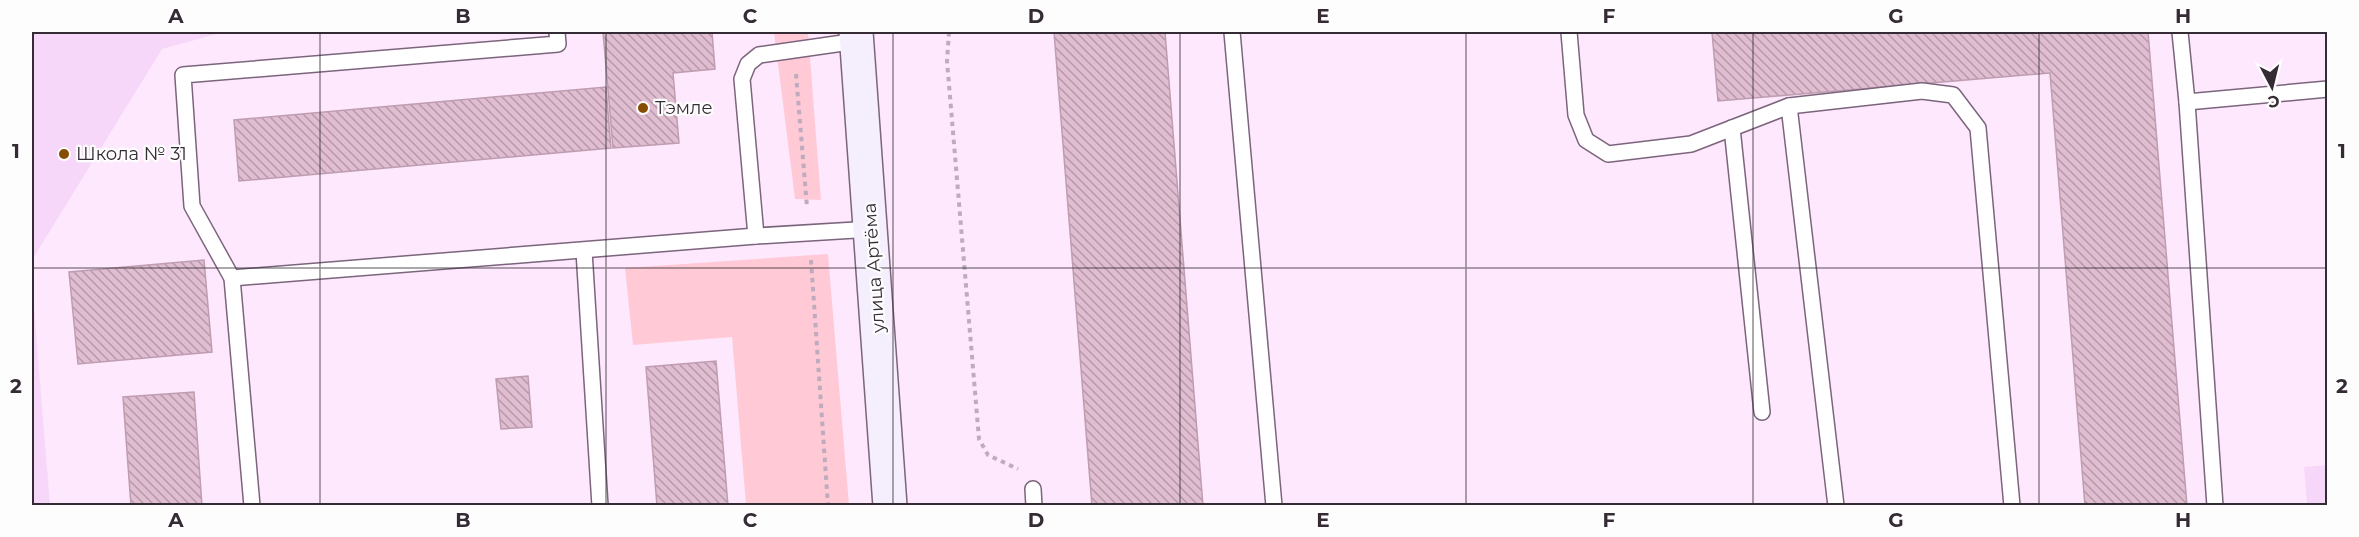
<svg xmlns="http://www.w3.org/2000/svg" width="2359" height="537" font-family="Montserrat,sans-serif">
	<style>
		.built { fill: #f7d7f9 }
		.grass { fill: #ffcad5 }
		.building { fill: url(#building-back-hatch); stroke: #bf9db0; stroke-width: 1.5 }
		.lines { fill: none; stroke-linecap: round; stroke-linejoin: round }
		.lane-casing { stroke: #7b647c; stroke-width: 18 }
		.secondary-casing { stroke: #7b647c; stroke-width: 36 }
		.path { stroke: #beacbe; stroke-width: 4; stroke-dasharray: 4.5 4.5; stroke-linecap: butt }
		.lane { stroke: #fff; stroke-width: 15 }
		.secondary { stroke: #f5eefd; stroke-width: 33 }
		.grid { fill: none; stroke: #352b35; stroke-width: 1.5; stroke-opacity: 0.55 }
		.poi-dot { fill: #864c02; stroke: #fdfdfd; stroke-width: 2 }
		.labels { text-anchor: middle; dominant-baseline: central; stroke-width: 4.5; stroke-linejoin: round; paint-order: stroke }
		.poi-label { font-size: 18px; fill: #352b35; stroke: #fdfdfd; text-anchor: start }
		.street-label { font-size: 18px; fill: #352b35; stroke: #fdfdfd }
		.neatline { fill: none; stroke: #352b35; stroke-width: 2 }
		.grid-label { font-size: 20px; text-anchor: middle; font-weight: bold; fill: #352b35 }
	</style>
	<defs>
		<pattern id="building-back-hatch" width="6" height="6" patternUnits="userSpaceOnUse" patternTransform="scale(1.5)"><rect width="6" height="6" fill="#e0bdd0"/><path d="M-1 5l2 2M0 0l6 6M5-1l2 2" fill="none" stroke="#b69aaa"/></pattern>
	</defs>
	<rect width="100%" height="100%" fill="#fee8fe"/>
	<g class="built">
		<polygon points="32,32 224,32 162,49 32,260"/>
		<polygon points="32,284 50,505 32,505"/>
		<polygon points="2327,465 2327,505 2307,505 2304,467"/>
	</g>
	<g class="grass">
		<polygon points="774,32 808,32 821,200 795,199"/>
		<polygon points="828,254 849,505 746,505 732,337 633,345 625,268"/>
	</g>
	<g class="building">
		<polygon points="603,32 712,32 715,69 673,73 679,143 613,148"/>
		<polygon points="1054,32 1165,32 1203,506 1092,506"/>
		<polygon points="1712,32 2148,32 2187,506 2085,506 2050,73 1718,101"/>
		<polygon points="606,87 611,148 239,181 234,120"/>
		<polygon points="204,260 212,352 78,364 69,272"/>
		<polygon points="716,361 728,506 657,506 646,367"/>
		<polygon points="528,376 532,427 501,429 496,379"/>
		<polygon points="194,392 202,506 131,506 123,397"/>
	</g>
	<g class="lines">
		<g class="lane-casing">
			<g id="lane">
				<polyline points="1232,32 1274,506"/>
				<polyline points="1569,32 1576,115 1586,140 1608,154 1691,144 1789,106 1922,91 1953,95 1978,128 2012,506"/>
				<polyline points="2180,32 2187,102 2328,89"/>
				<polyline points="2187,102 2215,506"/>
				<polyline points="1789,106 1836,506"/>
				<polyline points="1732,128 1762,412"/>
				<polyline points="756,236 742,79 748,64 759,55 857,41"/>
				<polyline points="584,251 600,506"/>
				<polyline points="232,278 756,236 872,229"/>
				<polyline points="1033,489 1034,506"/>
				<polyline points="252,506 232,278 192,206 183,75 558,44 557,32"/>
			</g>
		</g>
		<g class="secondary-casing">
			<polyline id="secondary" points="856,32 890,506"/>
		</g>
		<g class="path">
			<polyline points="949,32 947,61 979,439 988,455 1018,469"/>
			<polyline points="796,74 807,207"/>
			<polyline points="811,260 828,506"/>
		</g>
		<use href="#lane" class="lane"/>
		<use href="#secondary" class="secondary"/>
	</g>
	<path class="grid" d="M320,32V506M606,32V506M893,32V506M1180,32V506M1466,32V506M1753,32V506M2039,32V506M32,268H2328"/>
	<g class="poi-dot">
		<circle cx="643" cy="108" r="6"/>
		<circle cx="64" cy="154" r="6"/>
	</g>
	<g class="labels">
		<g class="poi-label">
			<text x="655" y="108">Тэмле</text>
			<text x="76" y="154">Школа № 31</text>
		</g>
		<g class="street-label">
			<text transform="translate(874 268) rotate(-94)">улица Артёма</text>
		</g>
	</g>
	<rect width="2359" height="537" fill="none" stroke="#fdfdfd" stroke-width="66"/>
	<g transform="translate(2272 87) rotate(173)" stroke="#fdfdfd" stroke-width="4.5" paint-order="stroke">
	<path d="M0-4.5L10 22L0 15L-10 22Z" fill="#352b35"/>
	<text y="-9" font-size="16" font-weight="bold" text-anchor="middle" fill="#352b35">С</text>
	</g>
	<rect x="33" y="33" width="2293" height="471" class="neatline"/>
	<g class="grid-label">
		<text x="176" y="23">A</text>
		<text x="463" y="23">B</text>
		<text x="750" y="23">C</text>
		<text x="1036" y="23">D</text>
		<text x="1323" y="23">E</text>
		<text x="1609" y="23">F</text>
		<text x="1896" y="23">G</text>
		<text x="2183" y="23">H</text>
		<text x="16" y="158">1</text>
		<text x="2342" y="158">1</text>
		<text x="16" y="393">2</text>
		<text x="2342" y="393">2</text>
		<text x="176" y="527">A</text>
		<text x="463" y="527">B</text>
		<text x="750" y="527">C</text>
		<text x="1036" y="527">D</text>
		<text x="1323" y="527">E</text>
		<text x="1609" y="527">F</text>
		<text x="1896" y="527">G</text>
		<text x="2183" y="527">H</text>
	</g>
</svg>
